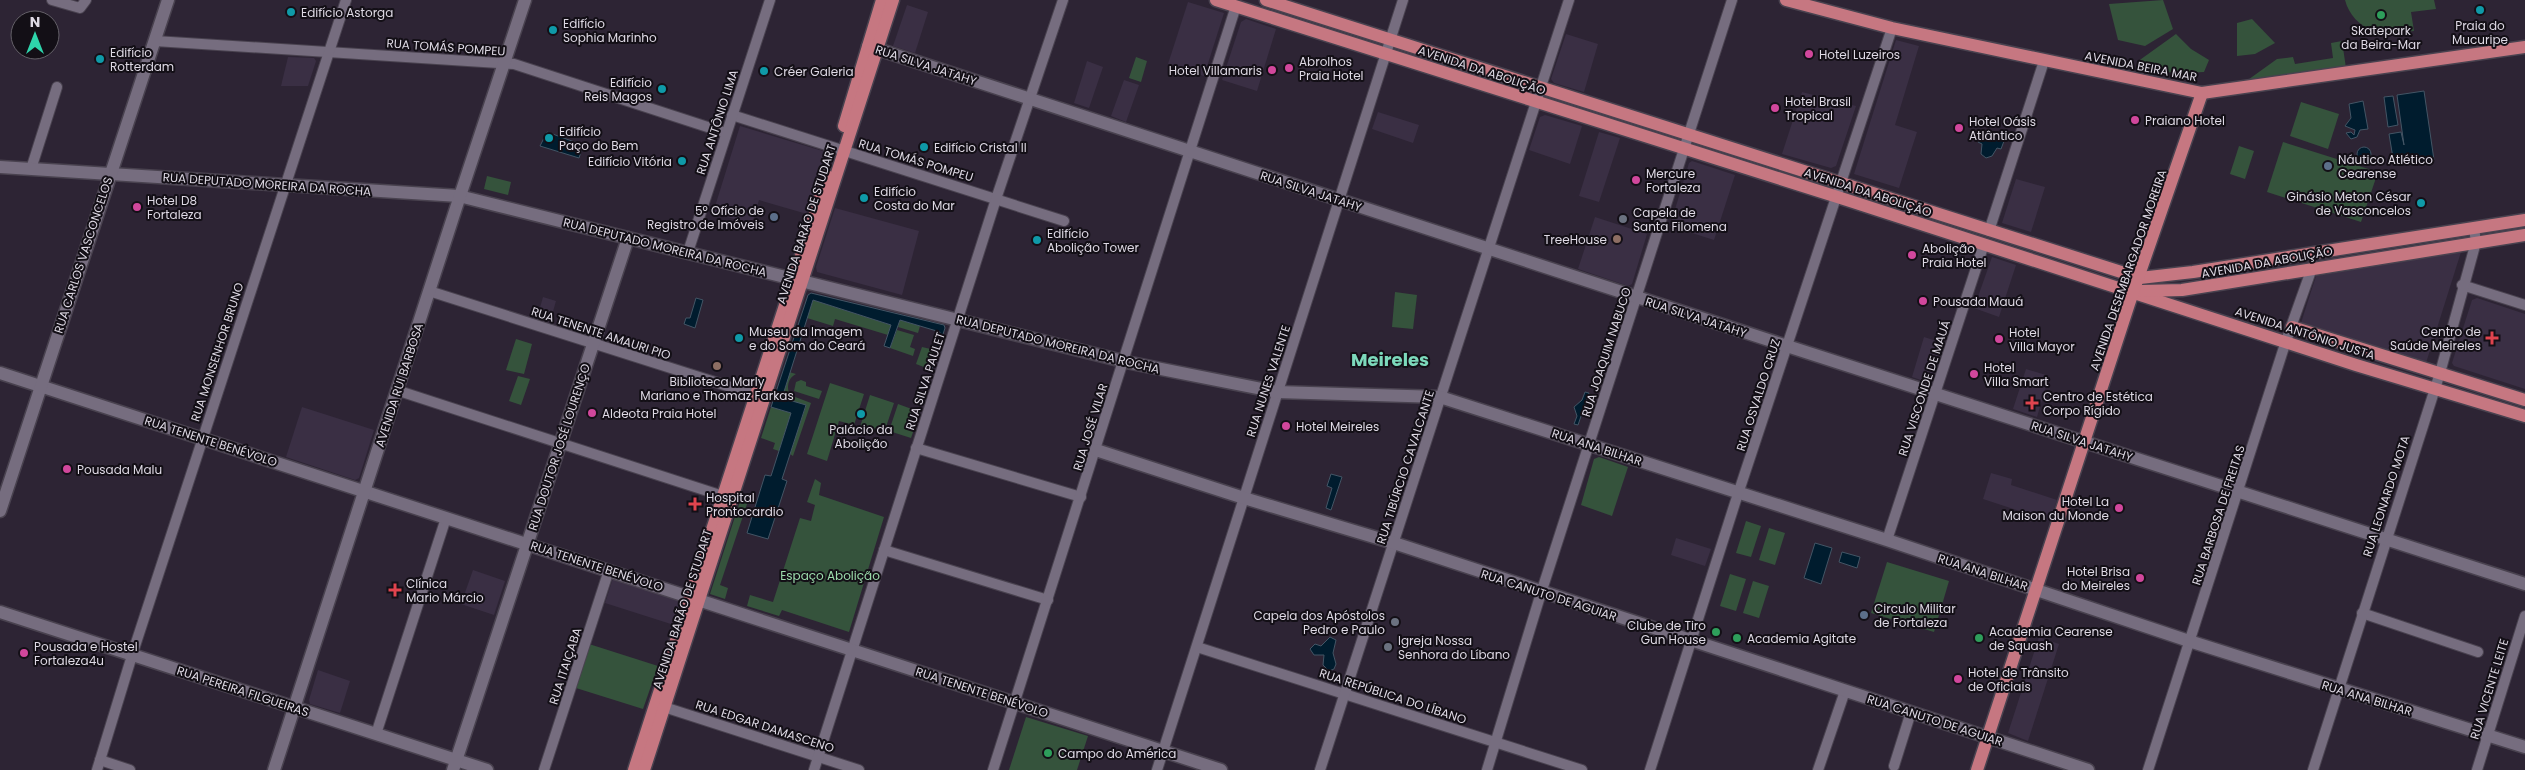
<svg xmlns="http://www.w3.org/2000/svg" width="2525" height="770" font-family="Poppins,sans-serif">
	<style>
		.built { fill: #3a2f44 }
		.green { fill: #35533c }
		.water { fill: #001c2e; stroke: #435565 }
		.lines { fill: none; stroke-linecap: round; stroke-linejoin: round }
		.street-casing { stroke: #49424f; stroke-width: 12 }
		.secondary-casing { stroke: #49424f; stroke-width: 15 }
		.primary-casing { stroke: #49424f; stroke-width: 15 }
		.street { stroke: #766d7f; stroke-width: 10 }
		.secondary { stroke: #766d7f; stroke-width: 12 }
		.primary { stroke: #c67781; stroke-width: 12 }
		.culture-dot { fill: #0f9aa8; stroke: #130f16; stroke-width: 2 }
		.leisure-dot { fill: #2e9e5b; stroke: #130f16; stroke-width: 2 }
		.hotel-dot { fill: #d1479c; stroke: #130f16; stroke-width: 2 }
		.service-dot { fill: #5c6f8a; stroke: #130f16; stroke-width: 2 }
		.worship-dot { fill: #6b7280; stroke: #130f16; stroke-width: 2 }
		.education-dot { fill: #8d6e63; stroke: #130f16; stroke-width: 2 }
		.health-dot { fill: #e0444e; stroke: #130f16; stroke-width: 2 }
		.labels { text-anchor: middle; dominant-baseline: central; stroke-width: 4; stroke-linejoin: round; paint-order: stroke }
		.poi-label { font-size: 12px; fill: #ded9e4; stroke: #130f16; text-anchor: start }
		.street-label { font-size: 12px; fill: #ded9e4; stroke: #130f16 }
		.park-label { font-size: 12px; fill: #9cdcac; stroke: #130f16 }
		.district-label { font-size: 18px; font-weight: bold; fill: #7cd9bb; stroke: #130f16 }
	</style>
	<rect width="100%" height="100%" fill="#2d2434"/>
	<g class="built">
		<polygon points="1188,2 1224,13 1204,76 1168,64"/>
		<polygon points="907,5 928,12 915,53 893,46"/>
		<polygon points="1246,19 1276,29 1257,91 1222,80 1241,22"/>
		<polygon points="1566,34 1598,44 1584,92 1554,83 1551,79"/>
		<polygon points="1896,40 1919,46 1895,125 1917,132 1899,188 1854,174"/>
		<polygon points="288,57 314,58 316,61 308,86 281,86"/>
		<polygon points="1087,61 1103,67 1089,108 1074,103"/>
		<polygon points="1124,80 1139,85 1126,122 1111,116"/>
		<polygon points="1802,92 1856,106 1836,166 1831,168 1782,154"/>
		<polygon points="1378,112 1419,125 1413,143 1372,129"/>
		<polygon points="1545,115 1582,126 1570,164 1529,150 1540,117"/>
		<polygon points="740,126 826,152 807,214 759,200 752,224 713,213"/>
		<polygon points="1599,132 1620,138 1599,202 1579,196"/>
		<polygon points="1692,161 1735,175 1714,240 1670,226 1689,163"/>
		<polygon points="2016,179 2045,187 2031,232 2002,223"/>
		<polygon points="835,208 919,231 902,295 817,272 816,267"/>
		<polygon points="1595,217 1647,234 1632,284 1628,286 1578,269"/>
		<polygon points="2461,252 2426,363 2301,323 2316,276"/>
		<polygon points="1992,257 2016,265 1999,317 1974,308"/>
		<polygon points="543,297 556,301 550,322 537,318"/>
		<polygon points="2477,298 2525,314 2525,389 2454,366 2452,363 2472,300"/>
		<polygon points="1924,337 1943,343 1931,380 1927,382 1912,377"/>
		<polygon points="2026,369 2049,376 2037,417 2013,409"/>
		<polygon points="302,407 374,430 359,478 355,480 286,457"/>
		<polygon points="1991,473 2012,479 2011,485 2057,500 2050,521 1983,499"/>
		<polygon points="1676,538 1711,549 1705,566 1671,555"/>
		<polygon points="473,570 505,581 494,615 461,604"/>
		<polygon points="613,578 682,601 674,625 605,603"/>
		<polygon points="2039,637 2059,644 2028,741 2008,733"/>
		<polygon points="318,670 350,681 340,713 310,704 309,700"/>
	</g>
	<g class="green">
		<polygon points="2163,0 2173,29 2145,46 2118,40 2109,4"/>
		<path d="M2345,0H2434L2436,9L2411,12L2414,31L2388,34V31L2374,28L2373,31C2359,25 2349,15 2345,0Z"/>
		<polygon points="2252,19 2275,43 2255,54 2237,56 2237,23"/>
		<path d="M2176,34L2191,49L2209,60L2204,72C2181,73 2156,75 2137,62Z"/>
		<polygon points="2342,41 2346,68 2245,82 2277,59 2293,57 2295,64 2333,58 2331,43"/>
		<polygon points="1136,57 1147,61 1141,82 1129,78"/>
		<polygon points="2301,102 2339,114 2328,149 2290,136"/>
		<polygon points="2283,142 2378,172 2361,222 2267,192"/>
		<polygon points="2239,146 2254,151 2245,179 2230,174"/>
		<polygon points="487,176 511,182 508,195 484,189"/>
		<polygon points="1395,292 1417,295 1413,329 1392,327"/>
		<polygon points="813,300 891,325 888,335 835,319 833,326 807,318"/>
		<polygon points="900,320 920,326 918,333 898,327"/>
		<polygon points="897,330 914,335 910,347 915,349 913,356 890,348"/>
		<polygon points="516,339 532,344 524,374 506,370"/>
		<polygon points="922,347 935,350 929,369 916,364"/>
		<path d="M789,372L796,374C788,378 786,387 790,395L811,403L793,456L790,454L806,406L782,398Z"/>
		<polygon points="518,376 530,379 521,405 509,401"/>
		<polygon points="801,380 806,382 806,386 822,391 819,399 794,391 796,382"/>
		<polygon points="830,383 864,394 854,425 839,421 827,461 807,454"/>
		<polygon points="870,395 894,403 885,430 876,427 874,432 860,427"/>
		<polygon points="898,404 920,412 911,438 889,431"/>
		<polygon points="771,407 791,413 779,451 773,449 775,443 761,438"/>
		<polygon points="1599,457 1628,467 1612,516 1581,505 1594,459"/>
		<polygon points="815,479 821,483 819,495 884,517 849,632 782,610 779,616 747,606 750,595 773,602 800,518 811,521 815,505 807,502"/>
		<polygon points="742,495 748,501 720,585 728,588 725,599 710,594"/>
		<polygon points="1746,521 1761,526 1751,557 1736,553"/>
		<polygon points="1769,528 1785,533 1775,565 1759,560"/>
		<polygon points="1887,562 1949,581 1934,632 1871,613"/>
		<polygon points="1730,574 1746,579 1736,611 1720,606"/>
		<polygon points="1753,581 1769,586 1759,618 1743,613"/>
		<polygon points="589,644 658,666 643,709 576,688"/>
		<polygon points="1026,717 1088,736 1077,770 1009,770"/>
	</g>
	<g class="water">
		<polygon points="2424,91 2434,160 2407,164 2406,156 2393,158 2389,134 2401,132 2404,145 2397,95"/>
		<polygon points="2393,96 2398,125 2388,127 2384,97"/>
		<polygon points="2363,101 2368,129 2360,130 2357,137 2351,139 2346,133 2351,132 2354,135 2355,130 2345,126 2351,118 2349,104"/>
		<polygon points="547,132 583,145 579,158 540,146"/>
		<polygon points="1980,133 2004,141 2001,149 1997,148 1992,156 1986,158 1981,154 1982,144 1978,142"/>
		<circle cx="2364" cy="154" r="7"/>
		<polygon points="811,293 944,325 945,328 932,369 929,369 940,332 900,320 890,348 884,346 891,325 813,300 782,398 806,405 782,479 787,481 768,539 747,533 765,475 771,476 791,413 771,407 808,295"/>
		<polygon points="696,298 703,300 695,328 684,324 686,318 690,318"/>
		<polygon points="1585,392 1589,393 1578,425 1574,424 1577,416 1574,407 1582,400"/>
		<polygon points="1331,474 1342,477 1331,510 1326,508 1332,488 1327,486"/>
		<polygon points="1815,543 1832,548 1821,584 1804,578"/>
		<polygon points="1842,552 1860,557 1857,568 1839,562"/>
		<polygon points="1330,637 1336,640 1333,653 1336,664 1334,669 1329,671 1323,665 1324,655 1314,655 1310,649 1315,644 1321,646"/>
	</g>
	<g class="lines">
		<g class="street-casing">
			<g id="street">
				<polyline points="52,0 80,8 86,0"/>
				<polyline points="155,41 514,64 726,133"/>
				<polyline points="732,115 1064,221"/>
				<polyline points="31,169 57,87"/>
				<polyline points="1989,231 2044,61"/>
				<polyline points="688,252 770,0"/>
				<polyline points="2462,285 2525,305"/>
				<polyline points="429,291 762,397"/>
				<polyline points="396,390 729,498"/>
				<polyline points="916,448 1081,497"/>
				<polyline points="1887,540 1984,244"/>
				<polyline points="884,550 1048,600"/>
				<polyline points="2362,613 2478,652"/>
				<polyline points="1197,647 1582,770"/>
				<polyline points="664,707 859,770"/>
				<polyline points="376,734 446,518"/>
				<polyline points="100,760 130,770"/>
				<polyline points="1894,766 1911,712"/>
				<polyline points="97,770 134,649 346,0"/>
				<polyline points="544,770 609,570"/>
				<polyline points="814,770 996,199 1063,0"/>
				<polyline points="993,770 1236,6"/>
				<polyline points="1157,770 1403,0"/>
				<polyline points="1320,770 1569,0"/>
				<polyline points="1487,770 1541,593 1732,0"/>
				<polyline points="1650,770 1735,503 1892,28"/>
				<polyline points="1818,770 1845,691"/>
				<polyline points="2148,770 2286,341 2312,268"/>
				<polyline points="2313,770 2440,373 2476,242 2474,228"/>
				<polyline points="2477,770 2525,616"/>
			</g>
		</g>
		<g class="secondary-casing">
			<g id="secondary">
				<polyline points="868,46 1787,346 2525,584"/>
				<polyline points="0,167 459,196 1131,363 1277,392 1440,397 1887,540 2189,641 2525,747"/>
				<polyline points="0,373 1221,770"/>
				<polyline points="1096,450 1244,498 1394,543 2088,770"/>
				<polyline points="0,511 168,0"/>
				<polyline points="0,612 487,770"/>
				<polyline points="274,770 456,208 525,0"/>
				<polyline points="453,770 628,238"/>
			</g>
		</g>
		<g class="primary-casing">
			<g id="primary">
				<polyline points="1216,0 1847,200 2356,365 2525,416"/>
				<polyline points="1266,0 2140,278 2193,272 2525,220"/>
				<polyline points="1786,0 1892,28 2202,93 2525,47"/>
				<polyline points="844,126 882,0"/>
				<polyline points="2142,291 2182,290 2525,235"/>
				<polyline points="2292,327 2525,400"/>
				<polyline points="634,770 827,176"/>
				<polyline points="644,770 893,0"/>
				<polyline points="1977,770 2129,304 2202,93"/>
			</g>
		</g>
		<use href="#street" class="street"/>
		<use href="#secondary" class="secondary"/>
		<use href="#primary" class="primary"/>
	</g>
	<g class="culture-dot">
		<circle cx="2480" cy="10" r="5"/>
		<circle cx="291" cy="12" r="5"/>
		<circle cx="553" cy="30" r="5"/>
		<circle cx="100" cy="59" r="5"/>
		<circle cx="764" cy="71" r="5"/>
		<circle cx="662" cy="89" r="5"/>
		<circle cx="549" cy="138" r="5"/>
		<circle cx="924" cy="147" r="5"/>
		<circle cx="682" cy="161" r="5"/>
		<circle cx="864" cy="198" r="5"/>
		<circle cx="2421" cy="203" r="5"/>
		<circle cx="1037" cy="240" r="5"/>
		<circle cx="739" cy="338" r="5"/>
		<circle cx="861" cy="414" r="5"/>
	</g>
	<g class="leisure-dot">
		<circle cx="2381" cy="15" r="5"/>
		<circle cx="1716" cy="632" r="5"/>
		<circle cx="1737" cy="638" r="5"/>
		<circle cx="1979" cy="638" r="5"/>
		<circle cx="1048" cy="753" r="5"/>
	</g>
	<g class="hotel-dot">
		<circle cx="1809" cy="54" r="5"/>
		<circle cx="1289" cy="68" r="5"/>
		<circle cx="1272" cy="70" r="5"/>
		<circle cx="1775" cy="108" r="5"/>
		<circle cx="2135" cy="120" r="5"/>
		<circle cx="1959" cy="128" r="5"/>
		<circle cx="1636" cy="180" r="5"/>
		<circle cx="137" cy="207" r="5"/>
		<circle cx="1912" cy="255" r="5"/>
		<circle cx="1923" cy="301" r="5"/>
		<circle cx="1999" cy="339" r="5"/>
		<circle cx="1974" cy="374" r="5"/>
		<circle cx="592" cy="413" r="5"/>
		<circle cx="1286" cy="426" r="5"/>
		<circle cx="67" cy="469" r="5"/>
		<circle cx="2119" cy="508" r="5"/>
		<circle cx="2140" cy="578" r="5"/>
		<circle cx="24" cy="653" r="5"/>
		<circle cx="1958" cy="679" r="5"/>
	</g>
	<g class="service-dot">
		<circle cx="2328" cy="166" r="5"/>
		<circle cx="774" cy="217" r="5"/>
		<circle cx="1864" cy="615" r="5"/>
	</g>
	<g class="worship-dot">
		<circle cx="1623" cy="219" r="5"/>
		<circle cx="1395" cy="622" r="5"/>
		<circle cx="1388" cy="647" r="5"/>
	</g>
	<g class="education-dot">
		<circle cx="1617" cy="239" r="5"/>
		<circle cx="717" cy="366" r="5"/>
	</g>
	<g class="health-dot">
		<path d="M2489.5 330.5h5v5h5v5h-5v5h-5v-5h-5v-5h5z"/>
		<path d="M2029.5 395.5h5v5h5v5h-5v5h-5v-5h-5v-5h5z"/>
		<path d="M692.5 496.5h5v5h5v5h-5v5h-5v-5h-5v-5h5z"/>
		<path d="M392.5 582.5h5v5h5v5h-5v5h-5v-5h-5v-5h5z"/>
	</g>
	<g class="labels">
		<g class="poi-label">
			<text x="301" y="12">Edifício Astorga</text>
			<text x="563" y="23">Edifício<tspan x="563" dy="14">Sophia Marinho</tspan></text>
			<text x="2480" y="25" text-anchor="middle">Praia do<tspan x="2480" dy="14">Mucuripe</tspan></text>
			<text x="2381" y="30" text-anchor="middle">Skatepark<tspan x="2381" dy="14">da Beira-Mar</tspan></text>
			<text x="110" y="52">Edifício<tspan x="110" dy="14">Rotterdam</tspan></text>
			<text x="1819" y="54">Hotel Luzeiros</text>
			<text x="1299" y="61">Abrolhos<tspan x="1299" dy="14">Praia Hotel</tspan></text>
			<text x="1262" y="70" text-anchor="end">Hotel Villamaris</text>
			<text x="774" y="71">Créer Galeria</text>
			<text x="652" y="82" text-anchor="end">Edifício<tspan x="652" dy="14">Reis Magos</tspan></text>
			<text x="1785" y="101">Hotel Brasil<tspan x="1785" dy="14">Tropical</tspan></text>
			<text x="2145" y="120">Praiano Hotel</text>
			<text x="1969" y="121">Hotel Oásis<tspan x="1969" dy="14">Atlântico</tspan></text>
			<text x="559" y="131">Edifício<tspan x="559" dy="14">Paço do Bem</tspan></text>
			<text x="934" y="147">Edifício Cristal II</text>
			<text x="2338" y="159">Náutico Atlético<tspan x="2338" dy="14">Cearense</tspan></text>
			<text x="672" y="161" text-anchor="end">Edifício Vitória</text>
			<text x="1646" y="173">Mercure<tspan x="1646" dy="14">Fortaleza</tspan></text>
			<text x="874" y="191">Edifício<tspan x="874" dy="14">Costa do Mar</tspan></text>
			<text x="2411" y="196" text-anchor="end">Ginásio Meton César<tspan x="2411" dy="14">de Vasconcelos</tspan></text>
			<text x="147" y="200">Hotel D8<tspan x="147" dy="14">Fortaleza</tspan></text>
			<text x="764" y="210" text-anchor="end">5º Ofício de<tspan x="764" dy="14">Registro de Imóveis</tspan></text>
			<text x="1633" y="212">Capela de<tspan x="1633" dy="14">Santa Filomena</tspan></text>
			<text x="1047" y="233">Edifício<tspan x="1047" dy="14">Abolição Tower</tspan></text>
			<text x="1607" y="239" text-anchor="end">TreeHouse</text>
			<text x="1922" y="248">Abolição<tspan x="1922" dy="14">Praia Hotel</tspan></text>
			<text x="1933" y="301">Pousada Mauá</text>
			<text x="749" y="331">Museu da Imagem<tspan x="749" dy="14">e do Som do Ceará</tspan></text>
			<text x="2481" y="331" text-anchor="end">Centro de<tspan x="2481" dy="14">Saúde Meireles</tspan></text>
			<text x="2009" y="332">Hotel<tspan x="2009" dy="14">Villa Mayor</tspan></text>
			<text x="1984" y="367">Hotel<tspan x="1984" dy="14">Villa Smart</tspan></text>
			<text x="717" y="381" text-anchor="middle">Biblioteca Marly<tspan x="717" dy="14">Mariano e Thomaz Farkas</tspan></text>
			<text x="2043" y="396">Centro de Estética<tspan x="2043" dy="14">Corpo Rígido</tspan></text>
			<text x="602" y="413">Aldeota Praia Hotel</text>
			<text x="1296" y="426">Hotel Meireles</text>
			<text x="861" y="429" text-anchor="middle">Palácio da<tspan x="861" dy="14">Abolição</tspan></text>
			<text x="77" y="469">Pousada Malu</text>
			<text x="706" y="497">Hospital<tspan x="706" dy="14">Prontocardio</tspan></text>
			<text x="2109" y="501" text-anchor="end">Hotel La<tspan x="2109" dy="14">Maison du Monde</tspan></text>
			<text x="2130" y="571" text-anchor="end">Hotel Brisa<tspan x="2130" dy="14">do Meireles</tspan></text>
			<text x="406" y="583">Clínica<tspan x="406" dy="14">Mario Márcio</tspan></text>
			<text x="1874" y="608">Circulo Militar<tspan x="1874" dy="14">de Fortaleza</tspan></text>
			<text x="1385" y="615" text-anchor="end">Capela dos Apóstolos<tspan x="1385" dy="14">Pedro e Paulo</tspan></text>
			<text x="1706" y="625" text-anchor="end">Clube de Tiro<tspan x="1706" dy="14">Gun House</tspan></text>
			<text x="1989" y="631">Academia Cearense<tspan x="1989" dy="14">de Squash</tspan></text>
			<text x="1747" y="638">Academia Agitate</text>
			<text x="1398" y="640">Igreja Nossa<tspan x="1398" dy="14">Senhora do Líbano</tspan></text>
			<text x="34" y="646">Pousada e Hostel<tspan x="34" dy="14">Fortaleza4u</tspan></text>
			<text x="1968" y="672">Hotel de Trânsito<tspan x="1968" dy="14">de Oficiais</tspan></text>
			<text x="1058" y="753">Campo do América</text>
		</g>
		<g class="street-label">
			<text transform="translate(446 47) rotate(4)">RUA TOMÁS POMPEU</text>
			<text transform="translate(926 65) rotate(18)">RUA SILVA JATAHY</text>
			<text transform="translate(2141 66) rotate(11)">AVENIDA BEIRA MAR</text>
			<text transform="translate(1482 70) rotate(18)">AVENIDA DA ABOLIÇÃO</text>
			<text transform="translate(717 122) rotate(-72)">RUA ANTÔNIO LIMA</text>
			<text transform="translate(916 160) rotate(17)">RUA TOMÁS POMPEU</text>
			<text transform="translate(267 184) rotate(4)">RUA DEPUTADO MOREIRA DA ROCHA</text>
			<text transform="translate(1311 191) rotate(18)">RUA SILVA JATAHY</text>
			<text transform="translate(1868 192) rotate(18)">AVENIDA DA ABOLIÇÃO</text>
			<text transform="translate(806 224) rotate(-72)">AVENIDA BARÃO DE STUDART</text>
			<text transform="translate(665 247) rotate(14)">RUA DEPUTADO MOREIRA DA ROCHA</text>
			<text transform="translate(83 255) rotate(-72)">RUA CARLOS VASCONCELOS</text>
			<text transform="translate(2267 262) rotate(-10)">AVENIDA DA ABOLIÇÃO</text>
			<text transform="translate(2128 270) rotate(-71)">AVENIDA DESEMBARGADOR MOREIRA</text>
			<text transform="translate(1696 317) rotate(18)">RUA SILVA JATAHY</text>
			<text transform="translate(601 333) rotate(18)">RUA TENENTE AMAURI PIO</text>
			<text transform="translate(2305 333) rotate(18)">AVENIDA ANTÔNIO JUSTA</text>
			<text transform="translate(1058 344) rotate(14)">RUA DEPUTADO MOREIRA DA ROCHA</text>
			<text transform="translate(217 352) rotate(-72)">RUA MONSENHOR BRUNO</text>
			<text transform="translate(1606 352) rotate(-72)">RUA JOAQUIM NABUCO</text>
			<text transform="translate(925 381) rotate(-72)">RUA SILVA PAULET</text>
			<text transform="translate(1268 381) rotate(-72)">RUA NUNES VALENTE</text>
			<text transform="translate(399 385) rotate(-72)">AVENIDA RUI BARBOSA</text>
			<text transform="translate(1924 388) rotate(-72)">RUA VISCONDE DE MAUÁ</text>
			<text transform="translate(1758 395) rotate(-72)">RUA OSVALDO CRUZ</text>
			<text transform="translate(1090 427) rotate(-73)">RUA JOSÉ VILAR</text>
			<text transform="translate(211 441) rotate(18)">RUA TENENTE BENÉVOLO</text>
			<text transform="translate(2082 441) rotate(18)">RUA SILVA JATAHY</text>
			<text transform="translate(559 447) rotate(-72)">RUA DOUTOR JOSÉ LOURENÇO</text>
			<text transform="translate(1597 447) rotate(18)">RUA ANA BILHAR</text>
			<text transform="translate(1405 467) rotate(-72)">RUA TIBÚRCIO CAVALCANTE</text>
			<text transform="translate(2386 496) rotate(-72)">RUA LEONARDO MOTA</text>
			<text transform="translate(2218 515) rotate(-72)">RUA BARBOSA DE FREITAS</text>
			<text transform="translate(597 566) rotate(18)">RUA TENENTE BENÉVOLO</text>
			<text transform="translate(1983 572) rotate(18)">RUA ANA BILHAR</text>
			<text transform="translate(1549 595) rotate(18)">RUA CANUTO DE AGUIAR</text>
			<text transform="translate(682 609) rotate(-72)">AVENIDA BARÃO DE STUDART</text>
			<text transform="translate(565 666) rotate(-72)">RUA ITAIÇABA</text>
			<text transform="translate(2489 689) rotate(-73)">RUA VICENTE LEITE</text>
			<text transform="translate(243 691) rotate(18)">RUA PEREIRA FILGUEIRAS</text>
			<text transform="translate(982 692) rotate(18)">RUA TENENTE BENÉVOLO</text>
			<text transform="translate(1393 696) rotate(18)">RUA REPÚBLICA DO LÍBANO</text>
			<text transform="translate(2367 698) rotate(17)">RUA ANA BILHAR</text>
			<text transform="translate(1935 720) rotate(18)">RUA CANUTO DE AGUIAR</text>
			<text transform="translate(765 726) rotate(18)">RUA EDGAR DAMASCENO</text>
		</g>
		<g class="park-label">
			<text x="830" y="575">Espaço Abolição</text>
		</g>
		<g class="district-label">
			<text x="1390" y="359">Meireles</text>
		</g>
	</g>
	<g transform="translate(35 35)"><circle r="24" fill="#130f16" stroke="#646068"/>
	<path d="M0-4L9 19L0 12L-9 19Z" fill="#2ed4ab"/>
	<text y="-8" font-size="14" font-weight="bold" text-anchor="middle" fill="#ded9e4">N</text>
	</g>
</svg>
